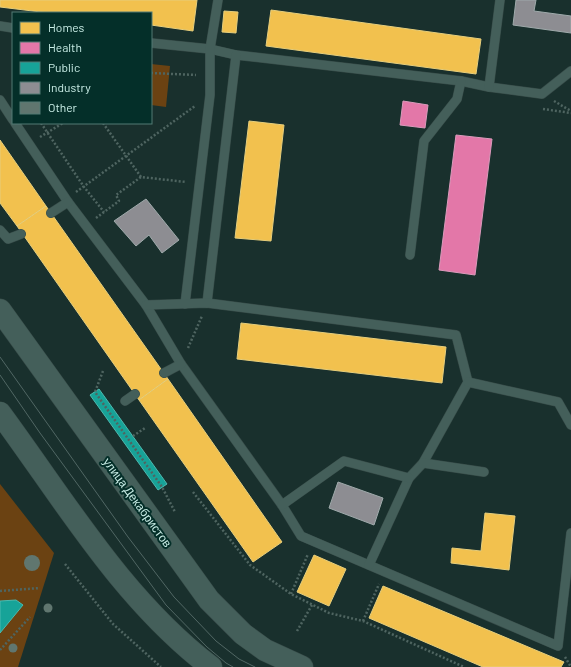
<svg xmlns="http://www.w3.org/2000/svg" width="571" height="667" font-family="Barlow,sans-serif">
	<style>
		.green { fill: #6b4212 }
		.homes { fill: #f2c14e; stroke: #e6ce7c }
		.health { fill: #e377a8; stroke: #db9abb }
		.public { fill: #17a398; stroke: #4cb9af }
		.industry { fill: #8d8d92; stroke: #9faaab }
		.building { fill: #60766f }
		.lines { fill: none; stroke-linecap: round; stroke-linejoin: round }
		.lane-casing { stroke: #374b48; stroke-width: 10 }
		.secondary-casing { stroke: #374b48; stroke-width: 23 }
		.path { stroke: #4f6561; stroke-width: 2.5; stroke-dasharray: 2 2; stroke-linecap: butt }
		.lane { stroke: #445f5a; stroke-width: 9 }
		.secondary { stroke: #445f5a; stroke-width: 22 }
		.tram { stroke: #516764; stroke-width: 1 }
		.labels { text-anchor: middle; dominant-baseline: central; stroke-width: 4; stroke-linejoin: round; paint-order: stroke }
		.street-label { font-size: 12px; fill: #c9ede6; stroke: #042f29 }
	</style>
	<rect width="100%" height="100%" fill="#19302d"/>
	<g class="green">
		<polygon points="151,64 170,66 166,107 151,105"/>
		<polygon points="0,484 54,553 18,667 0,667"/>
	</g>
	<g class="homes">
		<polygon points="0,0 197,0 193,31 151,25 151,13 49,13 0,7"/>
		<polygon points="271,10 481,39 476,74 266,46"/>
		<polygon points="224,11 238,12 236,33 222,32"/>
		<polygon points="249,121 284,125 271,241 235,238"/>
		<polygon points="0,140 46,206 17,226 0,203"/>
		<polygon points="46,206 168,379 139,400 17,226"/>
		<polygon points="241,323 446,347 442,383 237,359"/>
		<polygon points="168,379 282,542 253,562 139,400"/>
		<polygon points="485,513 515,516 509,570 451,563 452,548 481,551"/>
		<polygon points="314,555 346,569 329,606 297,592"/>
		<polygon points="383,586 564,662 561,667 483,667 369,618"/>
	</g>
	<g class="health">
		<polygon points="403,101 428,105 425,128 400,125"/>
		<polygon points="456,135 492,139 475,275 439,270"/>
	</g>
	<g class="public">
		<polygon points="99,389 167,484 158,490 90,395"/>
		<polygon points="16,600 23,605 0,633 0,601"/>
	</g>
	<g class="industry">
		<polygon points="516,0 536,0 534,11 571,16 571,33 513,25"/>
		<polygon points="146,199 179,240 162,253 149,235 136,246 114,221"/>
		<polygon points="338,482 383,498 374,525 329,508"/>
	</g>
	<g class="building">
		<circle cx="32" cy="563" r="8"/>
		<circle cx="48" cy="608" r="4.5"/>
		<circle cx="13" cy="648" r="4.5"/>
	</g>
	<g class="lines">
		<g class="lane-casing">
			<g id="lane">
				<polyline points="0,26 13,28"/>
				<polyline points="151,43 210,49 236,55 461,81 489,87 542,94 571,71"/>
				<polyline points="489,87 500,0"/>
				<polyline points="0,100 13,120"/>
				<polyline points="15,123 68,202 146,305 181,364 282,505 301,536 558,646 571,533"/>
				<polyline points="51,213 68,202"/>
				<polyline points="0,230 8,239 21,234"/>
				<polyline points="410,255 424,141 457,99 461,81"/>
				<polyline points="207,303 236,55"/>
				<polyline points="185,304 210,95 210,49 218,0"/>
				<polyline points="146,305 207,303 456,335 468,382 423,463 409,478 369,565"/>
				<polyline points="164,373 181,364"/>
				<polyline points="468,382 558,402 571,425"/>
				<polyline points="125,401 135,394"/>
				<polyline points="423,463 484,472"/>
				<polyline points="282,505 344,461 409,478"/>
			</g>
		</g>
		<g class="secondary-casing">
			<g id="secondary">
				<polyline points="0,310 209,600 243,634 265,650 302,667"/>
				<path d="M0,413C65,501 122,599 211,667"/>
			</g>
		</g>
		<g class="path">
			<polyline points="151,73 196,75"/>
			<polyline points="554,101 571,111"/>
			<polyline points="543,109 571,113"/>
			<polyline points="41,123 84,187 104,212"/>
			<polyline points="103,123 141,177"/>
			<polyline points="40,137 63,123"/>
			<polyline points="76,192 195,106"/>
			<polyline points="96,218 119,201 116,195 141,177 186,182"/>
			<polyline points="188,348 202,316"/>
			<polyline points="103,371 95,392 162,487 175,512"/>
			<polyline points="133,436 145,428"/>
			<polyline points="193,492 250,565 291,594 329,613 363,621 464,667"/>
			<polyline points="65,564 113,624 161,667"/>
			<polyline points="0,591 40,588"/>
			<polyline points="291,594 308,554"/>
			<polyline points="363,621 379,584"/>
			<polyline points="297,631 312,605"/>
			<polyline points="0,650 30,617"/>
			<polyline points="565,657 571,667"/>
		</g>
		<use href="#lane" class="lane"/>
		<use href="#secondary" class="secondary"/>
		<g class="tram">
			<polyline points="0,357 128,537 174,597 216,641 239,659 255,667"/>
			<polyline points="0,375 40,433 166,605 207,647 226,663 233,667"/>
		</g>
	</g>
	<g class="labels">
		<g class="street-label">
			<text transform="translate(138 502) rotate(54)">улица Декабристов</text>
		</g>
	</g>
	<rect x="12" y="12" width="140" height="112" fill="#042f29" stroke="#537b75"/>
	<rect x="20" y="22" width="20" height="12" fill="#f2c14e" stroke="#537b75"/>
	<text x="48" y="32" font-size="12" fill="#c9ede6">Homes</text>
	<rect x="20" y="42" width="20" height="12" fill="#e377a8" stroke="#537b75"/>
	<text x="48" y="52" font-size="12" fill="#c9ede6">Health</text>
	<rect x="20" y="62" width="20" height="12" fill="#17a398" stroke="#537b75"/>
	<text x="48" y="72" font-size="12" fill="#c9ede6">Public</text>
	<rect x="20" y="82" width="20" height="12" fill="#8d8d92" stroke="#537b75"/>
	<text x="48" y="92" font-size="12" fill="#c9ede6">Industry</text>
	<rect x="20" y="102" width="20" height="12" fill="#60766f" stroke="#537b75"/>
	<text x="48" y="112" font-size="12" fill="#c9ede6">Other</text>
</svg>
